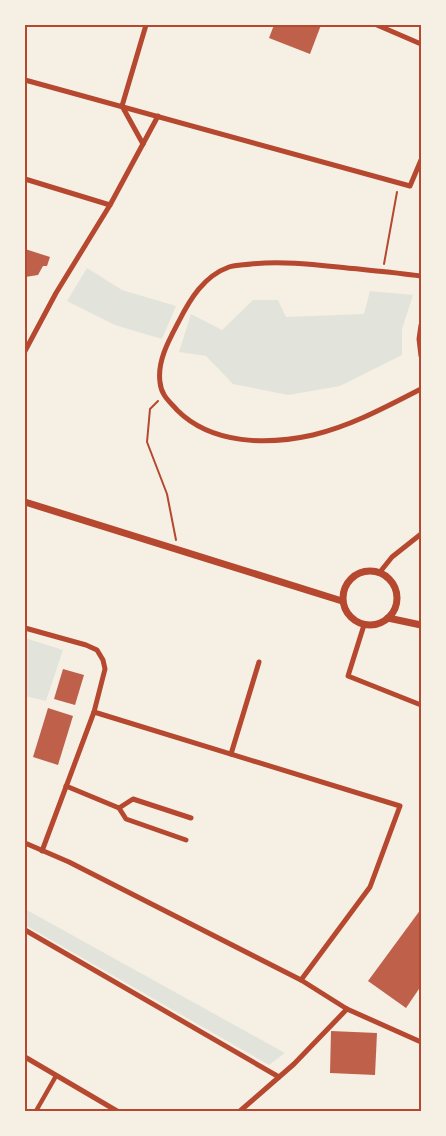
<svg xmlns="http://www.w3.org/2000/svg" width="446" height="1136" font-family="'PT Sans Narrow',sans-serif">
	<style>
		.green { fill: #e2e4dc }
		.building { fill: #bf614a }
		.lines { fill: none; stroke-linecap: round; stroke-linejoin: round }
		.path { stroke: #b5482f; stroke-width: 2 }
		.pedestrian { stroke: #b5482f; stroke-width: 4.5 }
		.minor { stroke: #b5482f; stroke-width: 5 }
		.tertiary { stroke: #b5482f; stroke-width: 7 }
		.neatline { fill: none; stroke: #b5482f; stroke-width: 2 }
	</style>
	<rect width="100%" height="100%" fill="#f6efe4"/>
	<g class="green">
		<polygon points="87,268 122,290 176,306 162,339 115,325 67,301"/>
		<polygon points="370,291 413,295 402,329 402,355 340,386 288,395 233,384 206,356 179,352 191,314 222,330 253,300 278,300 286,317 364,314"/>
		<polygon points="25,638 63,650 46,701 25,696"/>
		<polygon points="25,909 285,1053 269,1065 25,925"/>
	</g>
	<g class="building">
		<polygon points="274,25 321,25 310,54 269,38"/>
		<polygon points="25,249 50,257 47,266 43,266 38,275 25,277"/>
		<polygon points="63,669 84,675 75,705 54,699"/>
		<polygon points="48,708 73,716 58,765 33,757"/>
		<polygon points="421,909 421,986 406,1008 368,981"/>
		<polygon points="331,1031 377,1033 375,1075 330,1073"/>
	</g>
	<g class="lines">
		<g class="path">
			<polyline points="384,264 397,192"/>
			<polyline points="158,401 150,409 147,442 167,494 176,540"/>
		</g>
		<polyline class="pedestrian" points="36,1111 56,1076"/>
		<g class="minor">
			<polyline points="377,25 421,44"/>
			<polyline points="25,80 410,186 421,160"/>
			<polyline points="122,106 146,25"/>
			<polyline points="122,106 143,144"/>
			<polyline points="25,179 110,205"/>
			<path d="M421,276C393,272 366,270 338,267C309,264 280,261 251,264C244,265 235,265 229,267C204,276 190,299 179,321C169,340 157,361 160,382C161,395 169,401 177,410C212,445 268,445 313,435C351,426 386,407 421,389"/>
			<polyline points="421,325 419,339 421,356"/>
			<polyline points="25,351 56,293 110,205 158,116"/>
			<polyline points="380,572 392,557 421,534"/>
			<polyline points="364,625 348,676 421,705"/>
			<polyline points="25,628 86,645 97,650 103,660 105,669 94,712 42,851"/>
			<polyline points="94,712 400,806 370,887 301,980"/>
			<polyline points="231,754 259,662"/>
			<polyline points="66,786 119,808 133,799 191,818"/>
			<polyline points="119,808 126,819 186,840"/>
			<polyline points="25,843 69,862 301,980 347,1009 421,1042"/>
			<polyline points="25,930 279,1077"/>
			<polyline points="25,1057 117,1111"/>
			<polyline points="240,1111 294,1064 347,1009"/>
		</g>
		<g class="tertiary">
			<polyline points="25,502 342,601"/>
			<circle cx="370" cy="598" r="27"/>
			<polyline points="388,618 421,625"/>
		</g>
	</g>
	<rect width="446" height="1136" fill="none" stroke="#f6efe4" stroke-width="52"/>
	<rect x="26" y="26" width="394" height="1084" class="neatline"/>
</svg>
